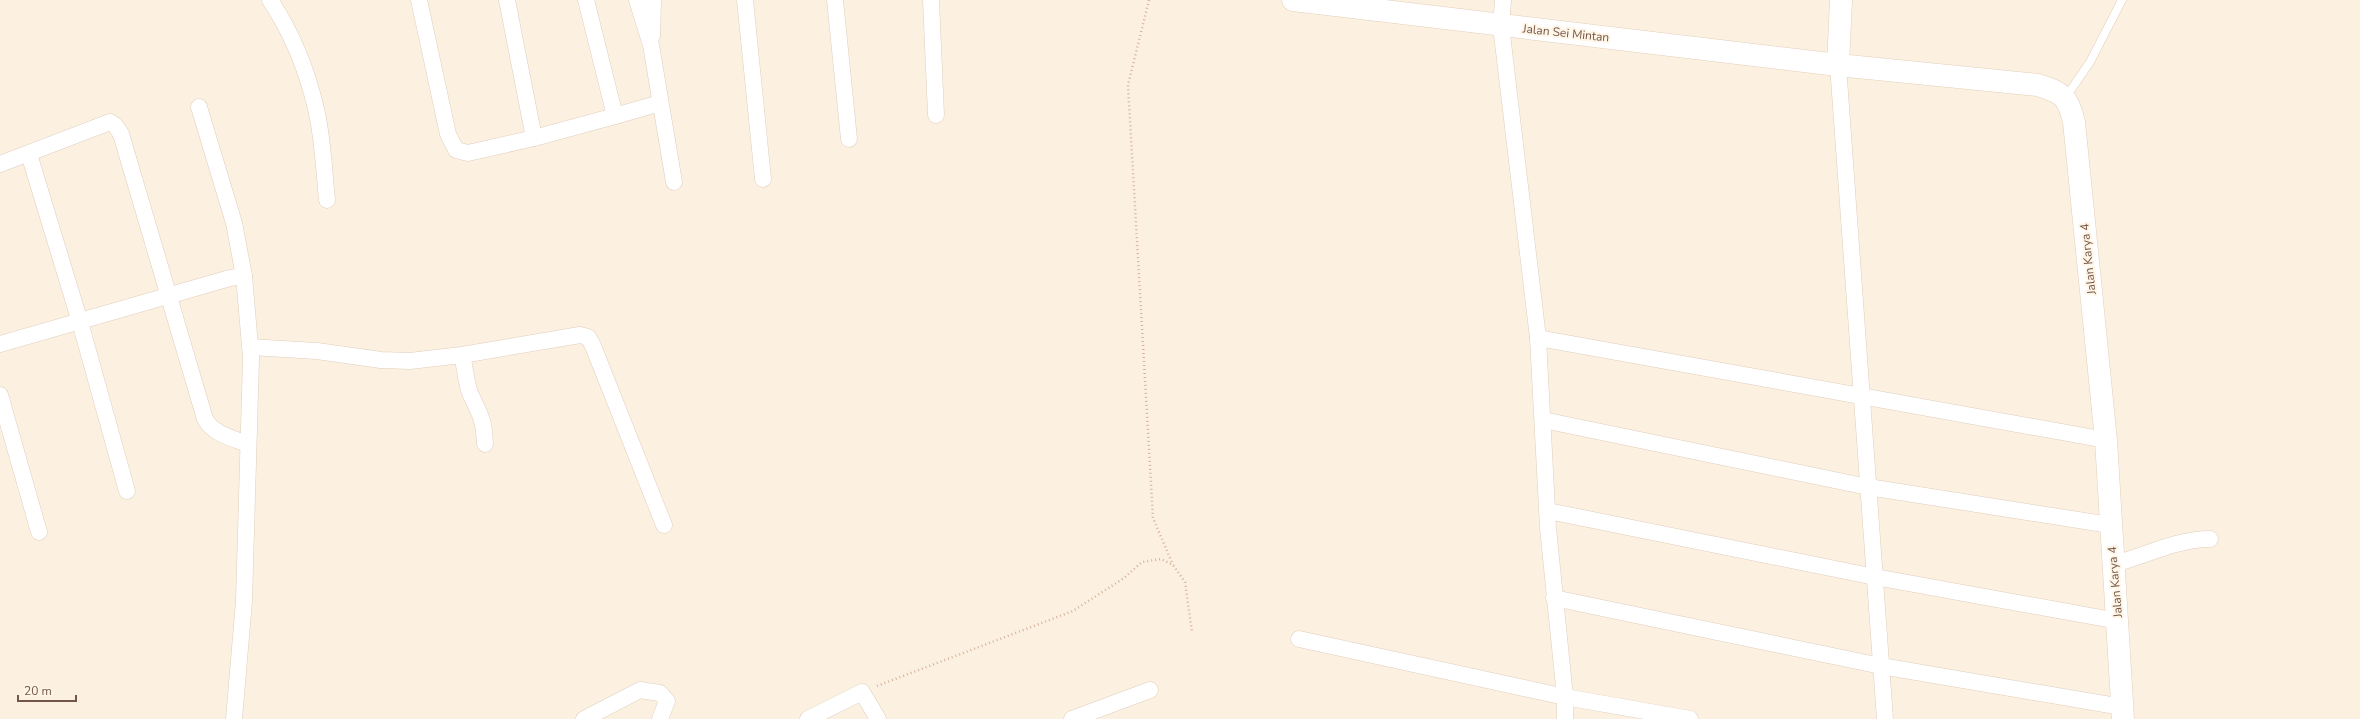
<svg xmlns="http://www.w3.org/2000/svg" width="2360" height="719" font-family="'Nunito Sans',sans-serif">
	<style>
		.lines { fill: none; stroke-linecap: round; stroke-linejoin: round }
		.lane-casing { stroke: #e0cdbd; stroke-width: 9 }
		.street-casing { stroke: #e0cdbd; stroke-width: 17 }
		.secondary-casing { stroke: #e4cebb; stroke-width: 23 }
		.path { stroke: #d5b29c; stroke-width: 2.5; stroke-dasharray: 1 3; stroke-linecap: butt }
		.lane { stroke: #fff; stroke-width: 8 }
		.street { stroke: #fff; stroke-width: 16 }
		.secondary { stroke: #fff; stroke-width: 22 }
		.labels { text-anchor: middle; dominant-baseline: central; stroke-width: 4; stroke-linejoin: round; paint-order: stroke }
		.street-label { font-size: 12px; fill: #725748; stroke: #fff5e6 }
	</style>
	<rect width="100%" height="100%" fill="#fcf1e0"/>
	<g class="lines">
		<g class="lane-casing">
			<polyline id="lane" points="2066,97 2090,62 2122,0"/>
		</g>
		<g class="street-casing">
			<g id="street">
				<path d="M270,0C292,33 307,70 316,109C323,138 324,171 327,200"/>
				<polyline points="419,0 448,134 456,150 468,153 534,138 615,116 586,0"/>
				<polyline points="507,0 534,138"/>
				<polyline points="637,0 651,45 674,182"/>
				<polyline points="745,0 763,179"/>
				<polyline points="835,0 849,139"/>
				<polyline points="931,0 936,115"/>
				<polyline points="1503,0 1501,26 1538,338 1548,528 1565,697 1565,719"/>
				<polyline points="652,36 653,0"/>
				<polyline points="1838,65 1885,719"/>
				<polyline points="199,107 234,223 244,276"/>
				<polyline points="615,116 660,103"/>
				<polyline points="29,154 80,322 127,491"/>
				<path d="M0,164L110,122L115,125L121,134L205,419C213,434 232,438 247,444"/>
				<polyline points="1538,338 2106,440"/>
				<polyline points="0,344 230,278 244,276 251,358 244,601 234,719"/>
				<polyline points="251,347 317,351 381,360 410,361 462,355 580,335 588,337 593,346 664,525"/>
				<path d="M462,355C465,367 466,382 470,393C480,415 484,418 485,444"/>
				<polyline points="0,395 39,532"/>
				<polyline points="1543,420 1868,487 2110,525"/>
				<polyline points="1548,511 1875,577 2118,621"/>
				<path d="M2114,564C2146,556 2176,539 2210,539"/>
				<polyline points="1554,598 1881,666 2122,707"/>
				<polyline points="1299,639 1565,697 1690,719"/>
				<polyline points="584,719 640,690 660,693 667,701 660,719"/>
				<polyline points="808,719 862,692 878,719"/>
				<polyline points="1072,719 1150,690"/>
			</g>
		</g>
		<g class="secondary-casing">
			<g id="secondary">
				<path d="M1293,0L1838,65L2038,85C2063,93 2068,96 2074,122L2106,440L2123,719"/>
				<polyline points="1838,65 1841,0"/>
			</g>
		</g>
		<g class="path">
			<polyline points="1149,0 1128,85 1153,518 1173,565"/>
			<polyline points="877,686 1073,611 1124,578 1142,562 1161,559 1173,565 1185,582 1192,632"/>
		</g>
		<use href="#lane" class="lane"/>
		<use href="#street" class="street"/>
		<use href="#secondary" class="secondary"/>
	</g>
	<g class="labels">
		<g class="street-label">
			<text transform="translate(1566 33) rotate(6)">Jalan Sei Mintan</text>
			<text transform="translate(2088 259) rotate(-96)">Jalan Karya 4</text>
			<text transform="translate(2115 582) rotate(-95)">Jalan Karya 4</text>
		</g>
	</g>
	<path d="M18 695v6h58v-6" fill="none" stroke="#725748" stroke-width="2"/>
	<text x="24" y="695" font-size="12" fill="#725748" stroke="#fff5e6" stroke-width="3" paint-order="stroke">20 m</text>
</svg>
